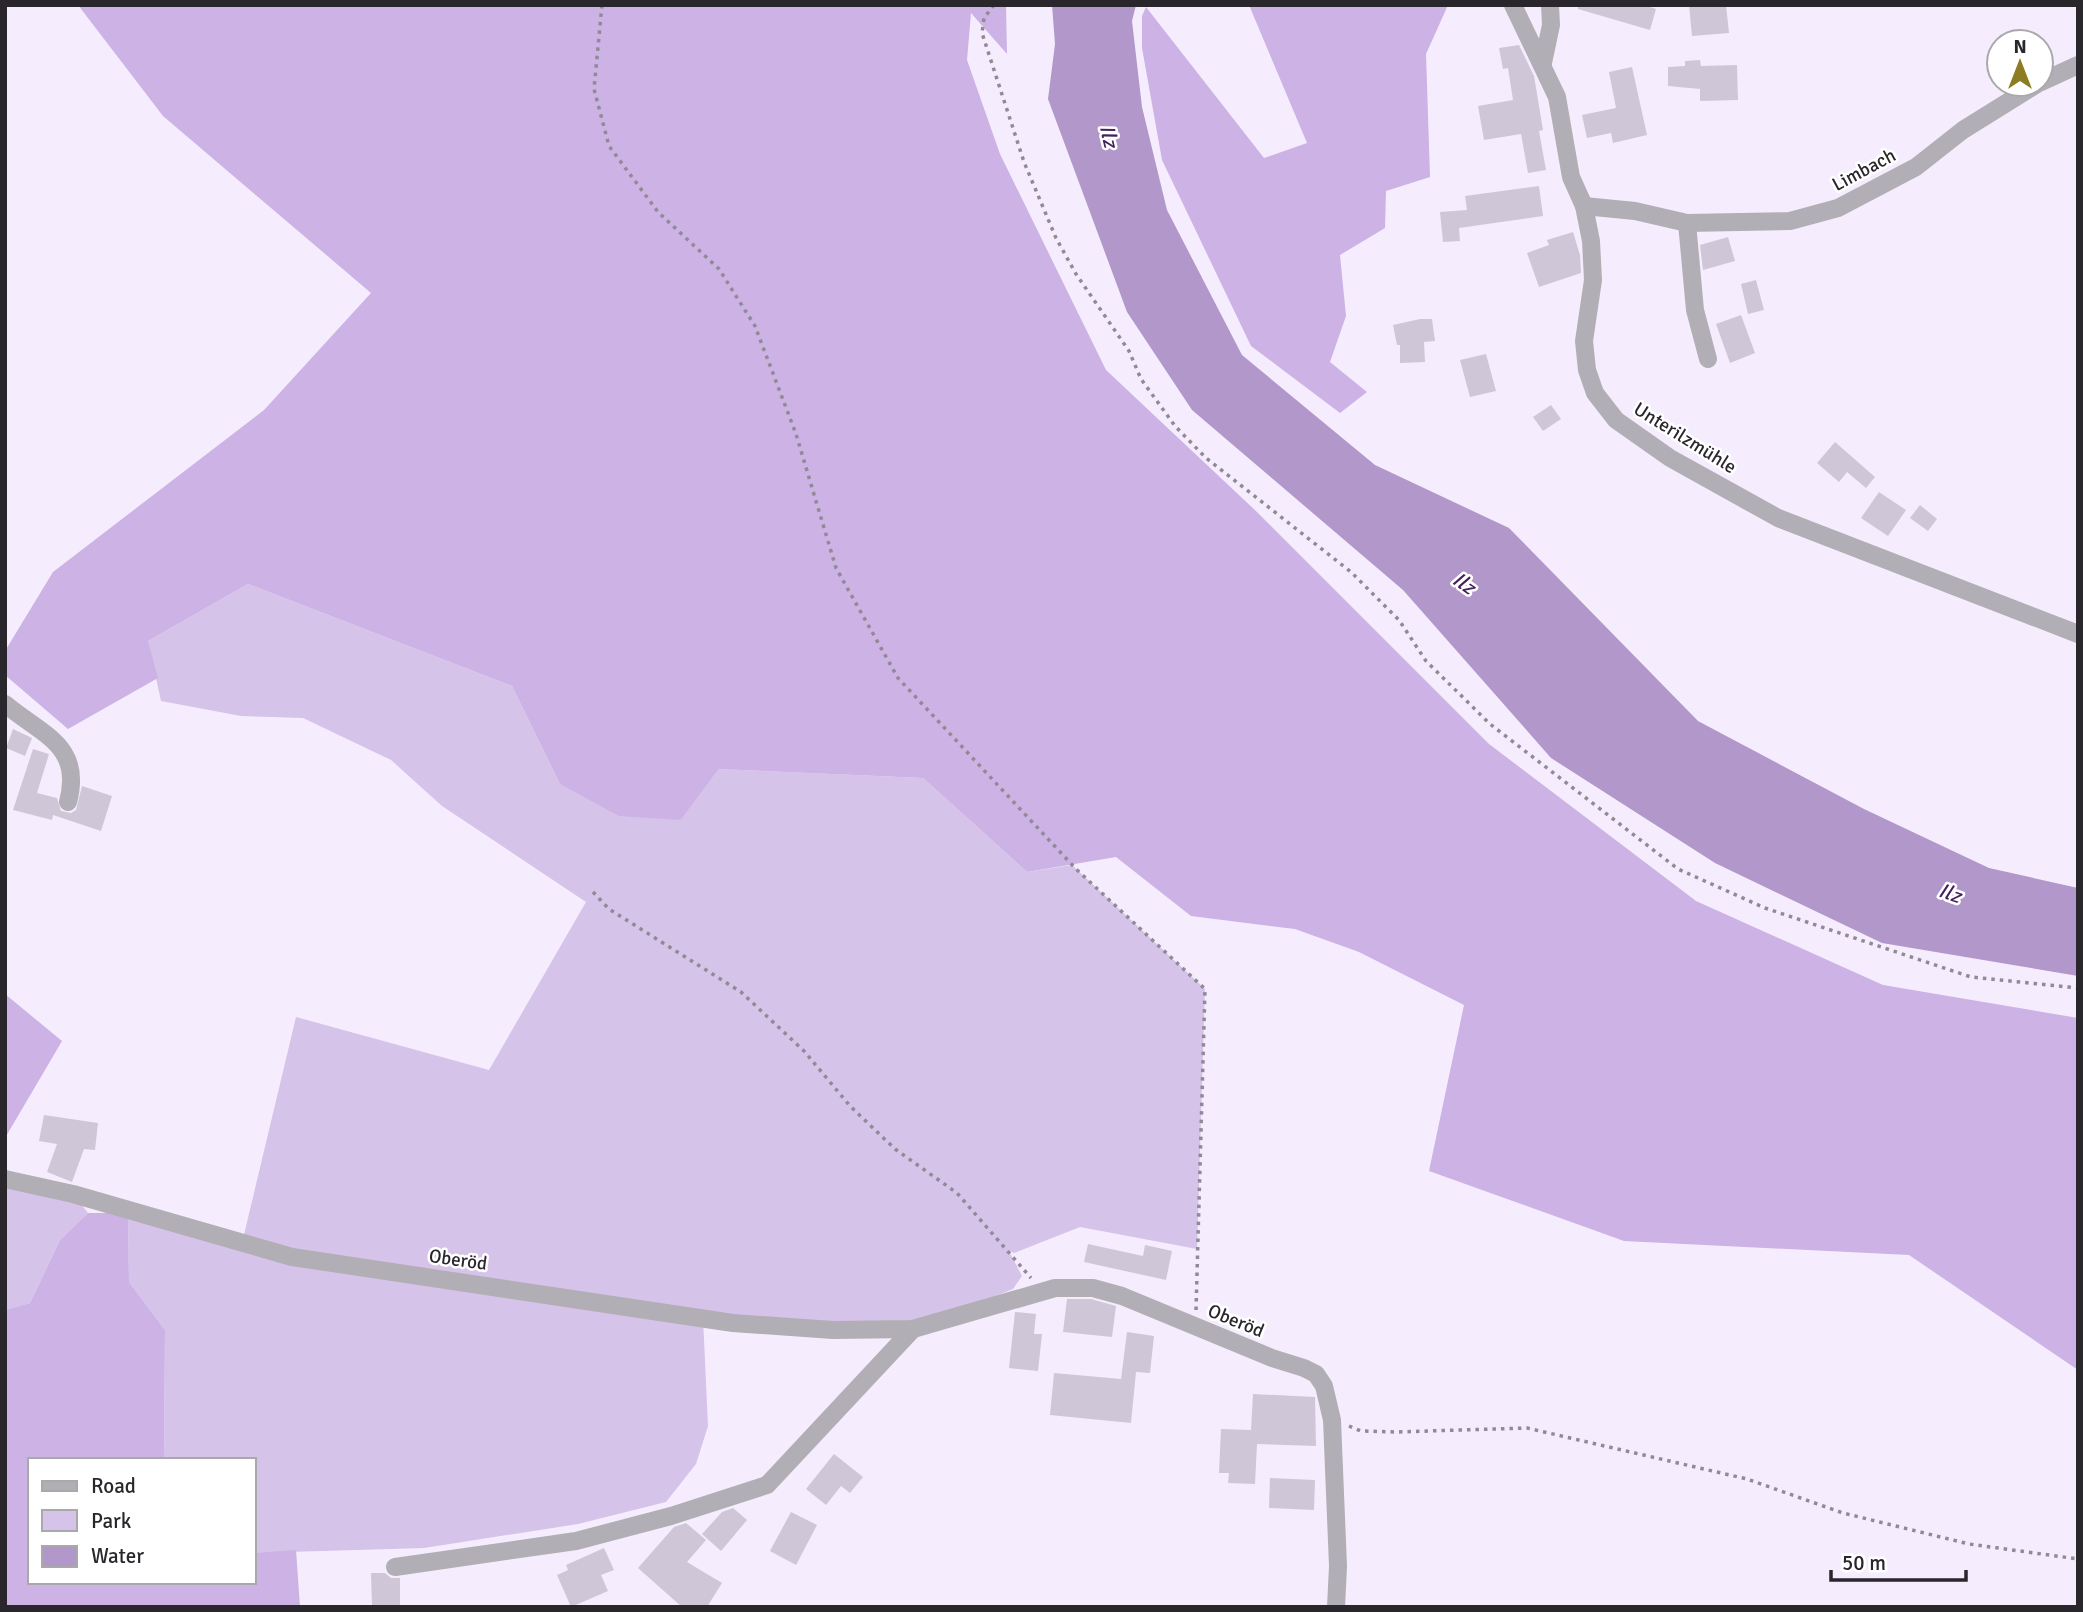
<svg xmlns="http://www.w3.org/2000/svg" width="2083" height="1612" font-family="Signika,sans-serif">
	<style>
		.green { fill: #d6c3e9 }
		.forest { fill: #ccb2e5 }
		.water { fill: #b298ca }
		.building { fill: #cfc7d7 }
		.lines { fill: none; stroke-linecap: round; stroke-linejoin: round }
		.path { stroke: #908a95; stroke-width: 3.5; stroke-dasharray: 3.5 5; stroke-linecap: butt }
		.street { stroke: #b2aeb5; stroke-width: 18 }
		.labels { text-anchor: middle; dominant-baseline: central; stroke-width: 5; stroke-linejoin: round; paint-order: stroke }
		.street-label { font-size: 19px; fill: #29262c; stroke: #fff }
		.water-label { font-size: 21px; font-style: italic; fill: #43205c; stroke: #fff }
	</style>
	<rect width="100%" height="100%" fill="#f5edfd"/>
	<g class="green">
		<polygon points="248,584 512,686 560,784 681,820 719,769 923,778 1027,872 1072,865 1205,989 1197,1249 1080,1227 1014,1253 1009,1251 1022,1276 1013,1289 913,1329 703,1318 708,1426 696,1464 666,1502 578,1524 424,1548 254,1553 254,1460 164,1460 165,1330 129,1282 128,1213 242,1243 296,1017 489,1070 586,902 442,806 391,760 303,718 241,716 161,701 148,641"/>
		<polygon points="5,1180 73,1194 88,1213 60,1240 30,1303 5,1310"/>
	</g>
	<g class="forest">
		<polygon points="78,5 1006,5 1007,54 971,13 967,60 1000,154 1106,370 1257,512 1489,744 1696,901 1883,985 2078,1018 2078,1370 1909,1255 1624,1241 1429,1171 1464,1005 1359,952 1295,929 1191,916 1116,857 1027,872 923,778 719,769 681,820 619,816 560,784 512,686 248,584 148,641 158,678 68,729 5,675 5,651 53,572 264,410 371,293 163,116"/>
		<polygon points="1249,5 1448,5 1426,54 1430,177 1386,191 1385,228 1340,255 1346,316 1330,362 1367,392 1340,413 1251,346 1162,160 1142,48 1142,16 1146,7 1264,158 1307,143"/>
		<polygon points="5,994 62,1041 5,1138"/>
		<polygon points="88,1213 128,1213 129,1282 165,1330 164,1460 30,1460 30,1582 254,1582 254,1553 296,1550 300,1607 5,1607 5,1310 30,1303 60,1240"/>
	</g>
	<polygon class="water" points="1052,5 1136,5 1132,21 1142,107 1167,210 1242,355 1375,465 1509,528 1698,721 1864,809 1989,868 2078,888 2078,976 1882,943 1715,863 1551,758 1403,590 1192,410 1127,312 1048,99 1055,44"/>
	<g class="building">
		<polygon points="1578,5 1644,5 1656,9 1650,30 1578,9"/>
		<polygon points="1689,5 1726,5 1729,33 1692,36"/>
		<polygon points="1519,45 1534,76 1543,130 1539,131 1546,170 1528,173 1521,134 1484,140 1478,106 1513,100 1508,68 1503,69 1499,48"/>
		<polygon points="1700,60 1701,66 1737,65 1738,100 1700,101 1700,89 1668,86 1668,67 1685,66 1685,61"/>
		<polygon points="1632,67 1647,135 1613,143 1611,133 1587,138 1582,115 1616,108 1609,72"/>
		<polygon points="1539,186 1543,216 1459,228 1460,241 1443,242 1440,212 1467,210 1465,196"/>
		<polygon points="1573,232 1580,255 1581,273 1539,287 1527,253 1549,245 1547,240"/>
		<polygon points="1728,237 1735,261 1703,270 1700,245"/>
		<polygon points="1756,280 1764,310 1748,314 1741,284"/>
		<polygon points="1741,315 1755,353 1730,363 1716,324"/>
		<polygon points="1420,319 1432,319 1435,341 1424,342 1425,362 1400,363 1400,345 1397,345 1393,325"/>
		<polygon points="1486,354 1496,391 1470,397 1460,360"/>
		<polygon points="1551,405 1561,419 1543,431 1533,417"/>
		<polygon points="1835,442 1875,477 1866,488 1847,472 1839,482 1817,463"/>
		<polygon points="1879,492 1906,510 1888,536 1861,518"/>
		<polygon points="1920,505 1937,519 1928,531 1910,518"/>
		<polygon points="13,729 32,738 25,756 6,748"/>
		<polygon points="33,749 49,754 37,793 57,798 61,811 71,813 76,810 82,786 112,796 101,831 53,815 52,820 13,810"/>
		<polygon points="44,1115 98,1123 95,1150 84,1149 72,1182 47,1172 57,1144 39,1141"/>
		<polygon points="1088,1244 1143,1256 1145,1245 1172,1251 1166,1280 1084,1262"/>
		<polygon points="1067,1299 1091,1299 1116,1306 1112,1337 1063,1332"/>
		<polygon points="1015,1312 1036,1314 1034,1334 1042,1334 1038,1371 1009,1368"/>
		<polygon points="1127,1332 1154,1336 1150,1373 1136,1372 1131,1423 1050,1415 1054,1373 1121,1379"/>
		<polygon points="1253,1394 1315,1397 1316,1446 1257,1444 1255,1484 1228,1483 1229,1473 1219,1473 1221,1429 1251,1430"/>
		<polygon points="834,1454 863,1477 850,1493 841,1486 826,1505 806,1489"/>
		<polygon points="1270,1478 1315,1480 1314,1510 1269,1508"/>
		<polygon points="733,1508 747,1520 721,1551 702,1534 722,1512"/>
		<polygon points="791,1512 817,1525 796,1565 770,1551"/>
		<polygon points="686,1523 706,1540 687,1562 722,1583 707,1607 682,1607 638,1568 674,1527"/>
		<polygon points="604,1548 614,1570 601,1575 608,1591 571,1607 557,1575 568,1570 566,1565"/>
		<polygon points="371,1573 385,1573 391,1578 400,1578 400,1605 372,1606"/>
	</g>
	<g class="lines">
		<g class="path">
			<polyline points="602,5 594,89 609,146 658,212 719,269 755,326 796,434 836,568 898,678 1076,869 1205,989 1196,1310"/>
			<polyline points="994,5 984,18 982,33 1024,162 1056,238 1076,274 1129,351 1141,379 1175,426 1206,458 1351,572 1399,620 1426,661 1490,724 1678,869 1765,908 1971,977 2078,988"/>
			<polyline points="593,892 609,909 741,992 804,1051 850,1106 895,1149 957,1193 1031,1278"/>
			<polyline points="1349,1426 1361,1431 1396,1432 1527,1428 1747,1479 1843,1513 1969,1544 2078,1559"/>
		</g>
		<g class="street">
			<polyline points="1513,5 1557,97 1571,177 1584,206 1591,241 1593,280 1584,341 1587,370 1595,393 1616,420 1670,458 1778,518 2078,634"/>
			<polyline points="1543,63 1551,25 1550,5"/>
			<polyline points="2041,82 2078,65"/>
			<polyline points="1584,206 1635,211 1687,223 1790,221 1838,208 1916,167 1963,130 2037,84"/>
			<polyline points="1687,223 1695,310 1708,359"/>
			<path d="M5,704C42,735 83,745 68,802"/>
			<polyline points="5,1179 73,1194 292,1257 733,1323 833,1330 913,1329 1055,1288 1093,1288 1122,1296 1272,1358 1304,1368 1316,1374 1324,1386 1332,1420 1338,1566 1336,1607"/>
			<polyline points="395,1567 576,1541 671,1516 767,1485 913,1329"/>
		</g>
	</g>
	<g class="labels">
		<g class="street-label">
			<text transform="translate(1864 170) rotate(-28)">Limbach</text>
			<text transform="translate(1685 438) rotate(32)">Unterilzmühle</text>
			<text transform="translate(458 1260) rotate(8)">Oberöd</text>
			<text transform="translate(1236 1321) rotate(22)">Oberöd</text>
		</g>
		<g class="water-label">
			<text transform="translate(1109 136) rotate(77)">Ilz</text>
			<text transform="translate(1464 583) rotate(35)">Ilz</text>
			<text transform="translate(1950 893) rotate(19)">Ilz</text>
		</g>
	</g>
	<rect width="2083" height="1612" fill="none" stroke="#29262c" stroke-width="14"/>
	<rect x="28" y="1458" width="228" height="126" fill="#ffffff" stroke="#a9a8ab" stroke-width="2"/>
	<rect x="42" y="1481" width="35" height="10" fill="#b2aeb5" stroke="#a9a8ab" stroke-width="2"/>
	<text x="91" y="1493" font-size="21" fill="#29262c">Road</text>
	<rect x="42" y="1510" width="35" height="21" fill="#d6c3e9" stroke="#a9a8ab" stroke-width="2"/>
	<text x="91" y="1528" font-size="21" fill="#29262c">Park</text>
	<rect x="42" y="1546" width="35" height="21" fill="#b298ca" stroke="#a9a8ab" stroke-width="2"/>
	<text x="91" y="1563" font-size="21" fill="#29262c">Water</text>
	<g transform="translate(2020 63)"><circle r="33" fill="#ffffff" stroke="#a9a8ab" stroke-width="2"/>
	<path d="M0-5L12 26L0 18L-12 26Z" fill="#8d7c22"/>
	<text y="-10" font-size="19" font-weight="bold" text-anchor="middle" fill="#29262c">N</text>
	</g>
	<path d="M1831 1570v10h135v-10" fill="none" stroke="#29262c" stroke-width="3.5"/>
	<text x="1842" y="1570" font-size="21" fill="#29262c" stroke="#ffffff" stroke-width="5" paint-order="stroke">50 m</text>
</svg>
